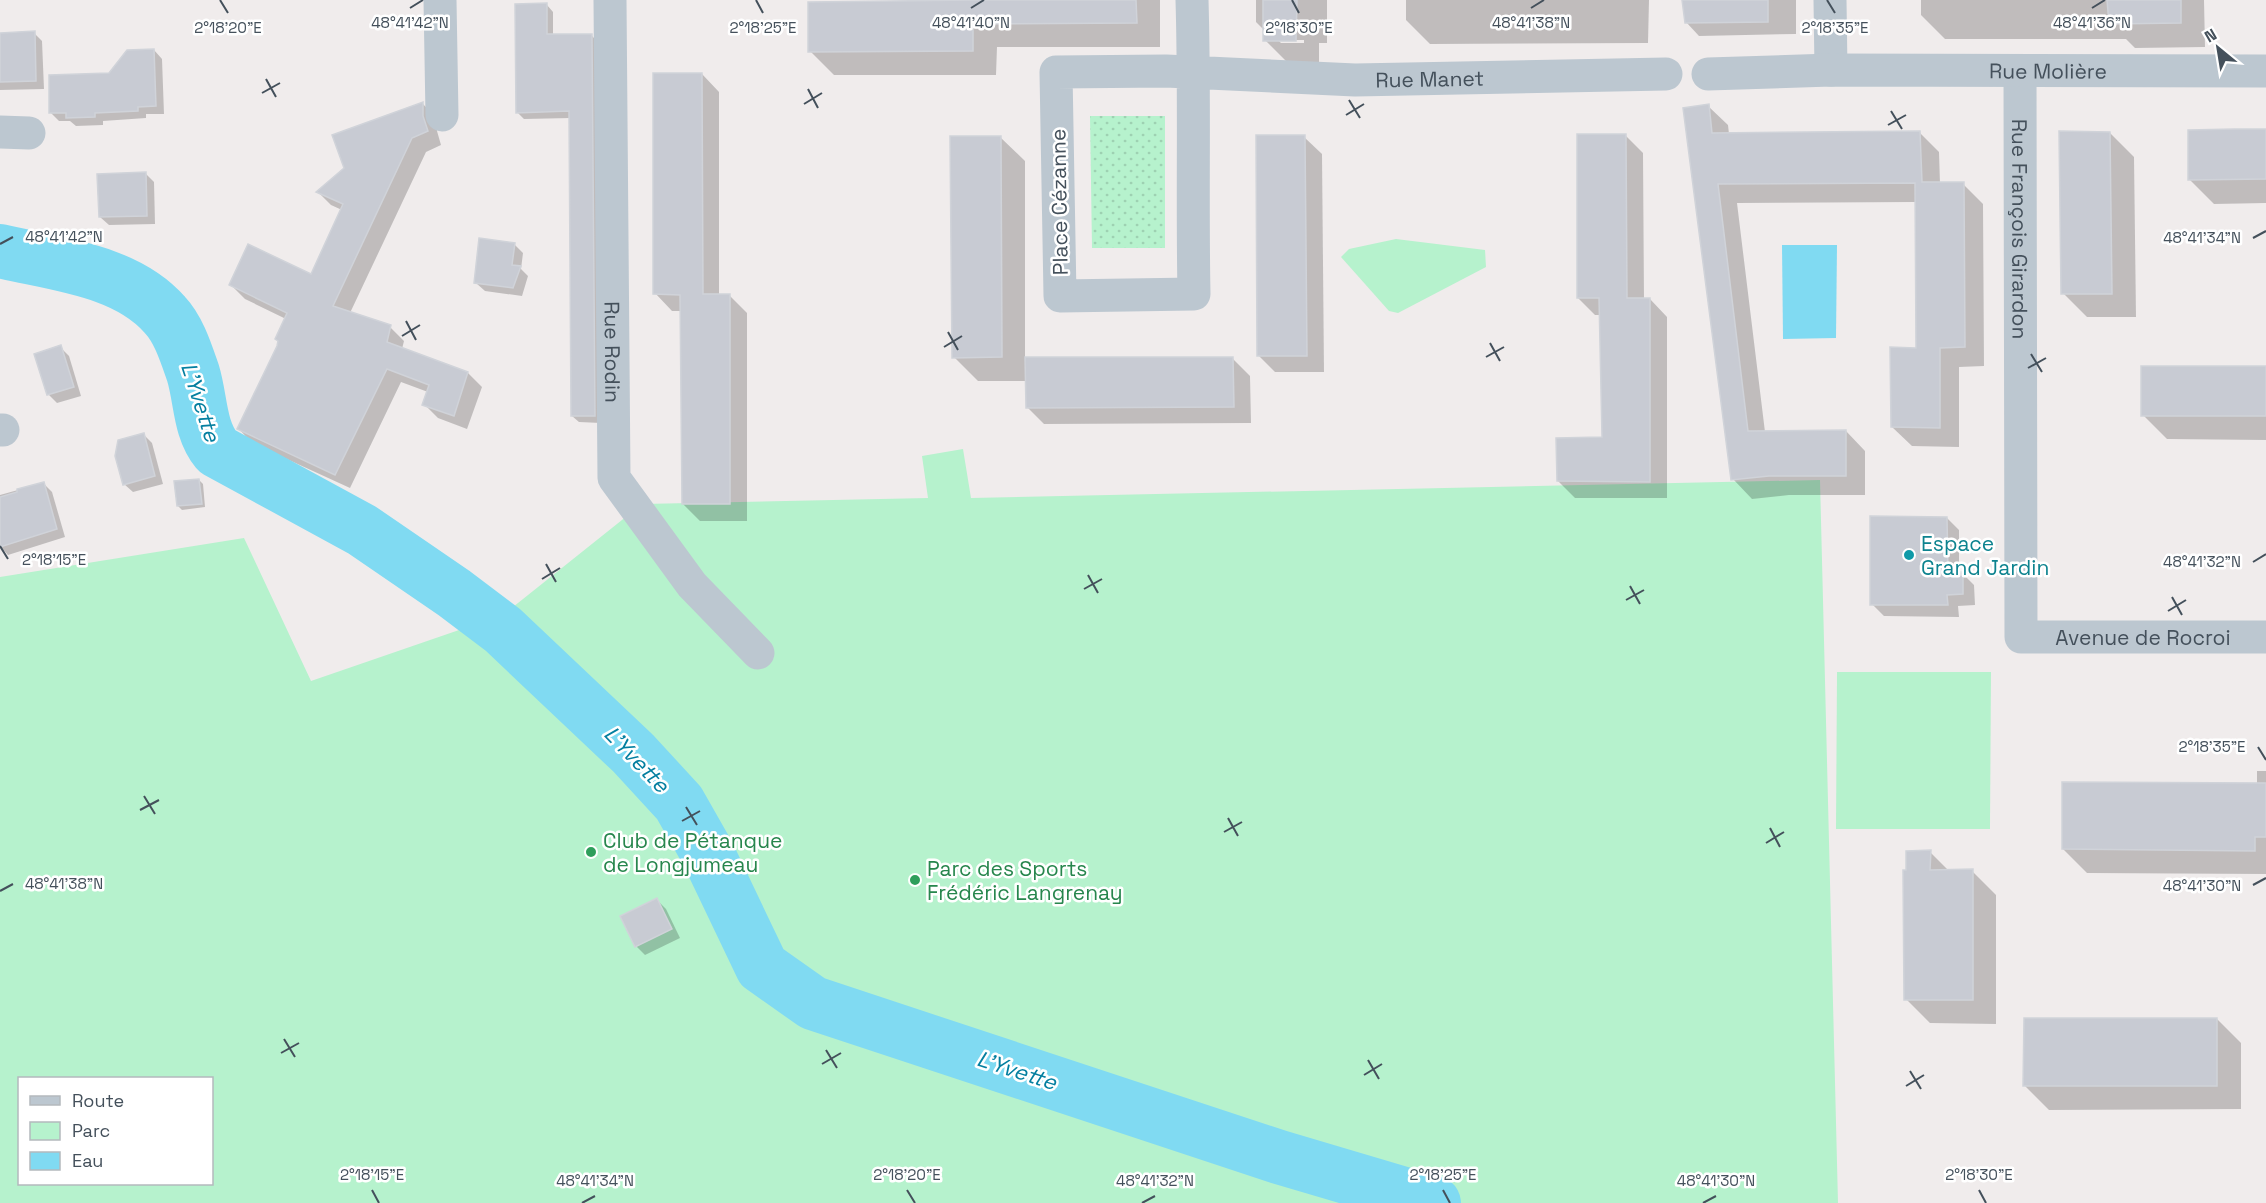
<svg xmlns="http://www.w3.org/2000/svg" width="2266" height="1203" font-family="'Space Grotesk',sans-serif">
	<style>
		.grass { fill: url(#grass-dots) }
		.green { fill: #b6f2cd; fill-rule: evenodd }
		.water { fill: #80daf2 }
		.shadow { fill: #0003; fill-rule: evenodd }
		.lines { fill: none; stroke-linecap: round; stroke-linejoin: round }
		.river { stroke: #80daf2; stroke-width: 54 }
		.building { fill: #c8cbd3; stroke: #d0d3d9; stroke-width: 1.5 }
		.street { stroke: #bcc7d0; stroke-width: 33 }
		.ticks { fill: none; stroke: #44505b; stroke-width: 2 }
		.culture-dot { fill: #0f9aa8; stroke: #fff; stroke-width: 2 }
		.leisure-dot { fill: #2e9e5b; stroke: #fff; stroke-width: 2 }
		.labels { text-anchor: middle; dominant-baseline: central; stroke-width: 5; stroke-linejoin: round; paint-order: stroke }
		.street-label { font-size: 21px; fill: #44505b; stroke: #fff }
		.culture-label { font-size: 21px; fill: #0d838f; stroke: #fff; text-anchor: start }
		.leisure-label { font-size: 21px; fill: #27864d; stroke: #fff; text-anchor: start }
		.water-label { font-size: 22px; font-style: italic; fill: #047fa0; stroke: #fff }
		.ticks-label { font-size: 15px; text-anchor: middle; fill: #44505b; stroke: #fff; stroke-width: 5; stroke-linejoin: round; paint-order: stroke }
	</style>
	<defs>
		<pattern id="grass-dots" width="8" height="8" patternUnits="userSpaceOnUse" patternTransform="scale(1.5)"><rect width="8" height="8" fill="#b6f2cd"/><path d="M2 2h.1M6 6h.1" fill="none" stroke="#9ed1b2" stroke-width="1.8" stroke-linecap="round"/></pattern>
	</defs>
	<rect width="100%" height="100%" fill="#f0ecec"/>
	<polygon class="grass" points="1090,116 1165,116 1165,248 1092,248"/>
	<g class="green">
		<polygon points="1396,239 1485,250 1486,267 1398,313 1389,311 1341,257 1349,249"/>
		<path d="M963,449L971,498L1820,480L1838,1203H0V577L244,538L311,681L462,629L513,607L642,504L928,498L922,456ZM20,1078H212V1184H20Z"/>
		<polygon points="1837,672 1991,672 1990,829 1836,829"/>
	</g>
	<polygon class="water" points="1782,245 1837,245 1836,338 1783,339"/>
	<g class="shadow">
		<polygon points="975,0 1160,0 1160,47 997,47 996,75 834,75 810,51"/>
		<path d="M1256,0H1327V43H1319V64L1288,63L1265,40L1264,30L1256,22ZM1278,40H1304V43H1281Z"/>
		<polygon points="1406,0 1649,0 1648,43 1430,44 1406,20"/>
		<polygon points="1684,0 1796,0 1796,34 1699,36 1686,22"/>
		<polygon points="1921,0 2204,0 2205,47 2135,48 2126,39 1945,39 1921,15"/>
		<polygon points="547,5 553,12 553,36 591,35 598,42 601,423 579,422 572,416 571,118 524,119 517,112"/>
		<polygon points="34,33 42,41 44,89 0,90 0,34"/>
		<polygon points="154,50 162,59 164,114 146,114 146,118 103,121 103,125 76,126 70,121 59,121 51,113 109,74"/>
		<polygon points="702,74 719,92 719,296 730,296 747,313 747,521 700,521 683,504 681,311 672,311 655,293"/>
		<polygon points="423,104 436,118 437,131 441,145 426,152 350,313 390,327 404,341 402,349 468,373 482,387 467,429 438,418 424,404 428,392 401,382 350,488 252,443 239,429 278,346 286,319 245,299 231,285 311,276 342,210 331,205 318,192"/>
		<polygon points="1708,106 1728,125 1729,134 1920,133 1939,152 1940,184 1963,184 1983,204 1984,366 1959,367 1959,447 1912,446 1892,427 1917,350 1916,202 1737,203 1765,432 1846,431 1865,451 1865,495 1789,495 1752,499 1733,479"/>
		<polygon points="2266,131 2266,203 2214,204 2190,180"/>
		<polygon points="2110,133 2134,157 2136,317 2087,317 2063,293"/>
		<polygon points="1625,135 1643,153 1644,300 1650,299 1667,317 1667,498 1575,498 1558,481 1604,439 1601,315 1595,315 1578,298"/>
		<polygon points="1000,137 1025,161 1025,359 1233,359 1250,376 1251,423 1044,424 1027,407 1027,381 978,381 954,357"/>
		<polygon points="1304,137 1322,154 1324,372 1275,372 1258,355"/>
		<polygon points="145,173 154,182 155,224 109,225 100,217"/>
		<polygon points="514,244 523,253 521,269 528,276 522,296 485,291 476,283"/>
		<polygon points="60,347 69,356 81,396 57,403 48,394"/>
		<polygon points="2266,368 2266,440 2167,439 2143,415"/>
		<polygon points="143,434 152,443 163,484 133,492 124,484"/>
		<polygon points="199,480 203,484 205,507 182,510 178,506"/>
		<polygon points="43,483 52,492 65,537 8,555 0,546 0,495"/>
		<polygon points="1947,518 1959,530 1959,573 1962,573 1974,585 1975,605 1958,606 1959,617 1884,616 1872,604"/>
		<polygon points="2257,771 2266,771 2266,874 2087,873 2063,849 2257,784"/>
		<polygon points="1930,852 1949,871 1972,871 1996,895 1996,1024 1930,1023 1906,999"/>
		<polygon points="657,900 666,909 680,938 645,955 636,946"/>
		<polygon points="2217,1019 2241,1043 2241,1109 2049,1110 2024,1085"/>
	</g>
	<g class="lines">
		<path class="river" d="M0,251C55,264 126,270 165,315C179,330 186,353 193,373C201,399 199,429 217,451L362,530L454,593L503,630L633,753L679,803L708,854L762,967L813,1003L1279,1157L1434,1203"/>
	</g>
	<g class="building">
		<polygon points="973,0 1136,0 1137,23 973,24 973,51 808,52 808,2"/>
		<polygon points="1263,0 1297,0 1296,41 1263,41"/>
		<polygon points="1682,0 1768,0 1768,22 1685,23"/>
		<polygon points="2107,0 2181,0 2181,23 2109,24"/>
		<polygon points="547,3 547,34 592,34 595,416 571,416 569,111 516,113 515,4"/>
		<polygon points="35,31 36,81 0,82 0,33"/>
		<polygon points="154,49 156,106 138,107 138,111 95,113 95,117 66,118 66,113 49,113 49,75 109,73 127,50"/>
		<polygon points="653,73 702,73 703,294 730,294 730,504 682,504 680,295 653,294"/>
		<polygon points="423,102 423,116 428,131 412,138 333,306 391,325 387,342 468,372 454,416 422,405 429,385 387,369 335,475 237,429 277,346 278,341 275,339 287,313 229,285 248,244 311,274 343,204 316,192 344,168 332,135"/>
		<polygon points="1709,104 1712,133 1920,131 1922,182 1964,182 1965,347 1940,348 1940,428 1891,427 1890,347 1916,348 1915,183 1718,184 1748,431 1846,430 1846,476 1769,476 1731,480 1683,108"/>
		<polygon points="2235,129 2266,129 2266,179 2188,180 2188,130"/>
		<polygon points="2059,131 2110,132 2112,294 2061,294"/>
		<polygon points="1577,134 1626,134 1627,298 1650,298 1650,482 1557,481 1556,438 1602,437 1599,298 1577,298"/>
		<polygon points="1256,135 1305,135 1307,356 1257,356"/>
		<polygon points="950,136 1001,136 1002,357 952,358"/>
		<polygon points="146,172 147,216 99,217 97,174"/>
		<polygon points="479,238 515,243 512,265 521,266 513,288 474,283"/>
		<polygon points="61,345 74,387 47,395 34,354"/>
		<polygon points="1025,357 1233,357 1234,407 1026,408"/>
		<rect x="2141" y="366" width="125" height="50"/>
		<polygon points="144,433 155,476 123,485 115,456 118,440"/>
		<polygon points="199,479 202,504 177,506 174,481"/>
		<polygon points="44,482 57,529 0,547 0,497 17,492 17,489"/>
		<polygon points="1870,516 1947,517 1948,572 1963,572 1963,594 1947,595 1948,605 1870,605"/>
		<polygon points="2062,782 2266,783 2266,837 2255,837 2255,851 2062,849"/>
		<polygon points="1931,850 1930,870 1973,869 1973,1000 1904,1000 1903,870 1906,870 1906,851"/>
		<polygon points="657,898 672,929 635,947 620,916"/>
		<polygon points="2024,1018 2217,1018 2217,1086 2023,1086"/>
	</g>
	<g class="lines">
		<g class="street">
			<polyline points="440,0 442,115"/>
			<path id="s1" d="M610,0L614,478L692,585L758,653"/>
			<path id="s2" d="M1192,0C1195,98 1192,196 1194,294L1060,296L1056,72L1166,71L1355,80L1666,74"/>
			<polyline points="1830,0 1831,70"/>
			<path id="s3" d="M2020,71L2021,637H2266"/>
			<path id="s4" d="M1708,74L1831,70L2266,71"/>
			<polyline points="0,132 29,133"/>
			<polyline points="0,430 3,430"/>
		</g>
	</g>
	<path class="ticks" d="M220,0L228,13M756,0L763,13M1292,0L1299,13M1827,0L1835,13M410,8L423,0M971,8L984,0M1531,8L1544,0M2092,8L2105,0M266,79L276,97M808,89L818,108M262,93L280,83M1349,100L1360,118M804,104L822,93M1891,111L1902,129M1346,115L1364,104M1888,125L1906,115M2253,238L2266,231M0,244L13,237M406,321L416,340M948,332L958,350M402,336L420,325M1490,343L1500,361M944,347L962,336M2031,354L2042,372M1486,357L1504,347M2028,368L2046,358M0,546L8,559M2253,562L2266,554M546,564L556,582M1088,575L1098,593M542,579L560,568M1630,586L1640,604M1084,589L1102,579M2172,597L2182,615M1626,600L1644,590M2168,611L2186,600M2258,747L2266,760M144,796L155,814M686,807L697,825M140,810L159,800M1228,818L1238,836M682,821L700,811M1770,828L1780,847M1224,832L1242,822M1766,843L1784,832M2253,885L2266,878M0,891L13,884M284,1039L295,1057M826,1050L837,1068M281,1053L299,1043M1368,1060L1379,1079M822,1064L841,1053M1910,1071L1921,1089M1364,1075L1382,1064M1906,1086L1924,1075M372,1190L379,1203M907,1190L915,1203M1443,1190L1450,1203M1979,1190L1986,1203M582,1203L595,1196M1142,1203L1155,1196M1703,1203L1716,1196"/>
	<circle class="culture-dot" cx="1909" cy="555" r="6"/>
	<g class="leisure-dot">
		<circle cx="591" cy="852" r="6"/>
		<circle cx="915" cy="880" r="6"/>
	</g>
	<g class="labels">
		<g class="street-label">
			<text stroke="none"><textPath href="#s4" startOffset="340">Rue Molière</textPath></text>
			<text stroke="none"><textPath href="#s2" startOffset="1026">Rue Manet</textPath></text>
			<text transform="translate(1059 202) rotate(-91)">Place Cézanne</text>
			<text stroke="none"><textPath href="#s3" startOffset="158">Rue François Girardon</textPath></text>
			<text stroke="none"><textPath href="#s1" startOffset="352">Rue Rodin</textPath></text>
			<text stroke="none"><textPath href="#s3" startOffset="688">Avenue de Rocroi</textPath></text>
		</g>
		<g class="culture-label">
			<text x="1921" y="543">Espace<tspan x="1921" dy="24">Grand Jardin</tspan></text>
		</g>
		<g class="leisure-label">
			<text x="603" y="840">Club de Pétanque<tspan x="603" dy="24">de Longjumeau</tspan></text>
			<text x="927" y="868">Parc des Sports<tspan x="927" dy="24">Frédéric Langrenay</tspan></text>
		</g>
		<g class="water-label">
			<text transform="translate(201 402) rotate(72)">L'Yvette</text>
			<text transform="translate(637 759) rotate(46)">L'Yvette</text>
			<text transform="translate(1017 1070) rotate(18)">L'Yvette</text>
		</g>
	</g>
	<g class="ticks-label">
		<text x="410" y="28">48°41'42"N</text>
		<text x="971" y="28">48°41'40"N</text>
		<text x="1531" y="28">48°41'38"N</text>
		<text x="2092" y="28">48°41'36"N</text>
		<text x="228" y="33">2°18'20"E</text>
		<text x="763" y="33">2°18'25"E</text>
		<text x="1299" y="33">2°18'30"E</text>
		<text x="1835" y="33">2°18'35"E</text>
		<text x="64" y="242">48°41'42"N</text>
		<text x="2202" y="243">48°41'34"N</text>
		<text x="54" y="565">2°18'15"E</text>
		<text x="2202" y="567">48°41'32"N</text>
		<text x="2212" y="752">2°18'35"E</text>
		<text x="64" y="889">48°41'38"N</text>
		<text x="2202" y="891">48°41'30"N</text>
		<text x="372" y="1180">2°18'15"E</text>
		<text x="907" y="1180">2°18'20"E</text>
		<text x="1443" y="1180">2°18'25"E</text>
		<text x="1979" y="1180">2°18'30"E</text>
		<text x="595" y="1186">48°41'34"N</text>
		<text x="1155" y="1186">48°41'32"N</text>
		<text x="1716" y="1186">48°41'30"N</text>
	</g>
	<rect x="18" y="1077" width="195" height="108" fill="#ffffff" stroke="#b4b9bd" stroke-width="1.5"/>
	<rect x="30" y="1096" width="30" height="9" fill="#bcc7d0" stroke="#b4b9bd" stroke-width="1.5"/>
	<text x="72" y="1107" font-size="18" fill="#44505b">Route</text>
	<rect x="30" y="1122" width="30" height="18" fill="#b6f2cd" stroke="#b4b9bd" stroke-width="1.5"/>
	<text x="72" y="1137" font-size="18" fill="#44505b">Parc</text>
	<rect x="30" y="1152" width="30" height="18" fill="#80daf2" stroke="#b4b9bd" stroke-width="1.5"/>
	<text x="72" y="1167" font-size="18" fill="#44505b">Eau</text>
	<g transform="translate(2218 48) rotate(330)" stroke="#ffffff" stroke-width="4.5" paint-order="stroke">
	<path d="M0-4.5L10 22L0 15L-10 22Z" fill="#44505b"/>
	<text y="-9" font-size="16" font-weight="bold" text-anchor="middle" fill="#44505b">N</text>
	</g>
</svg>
